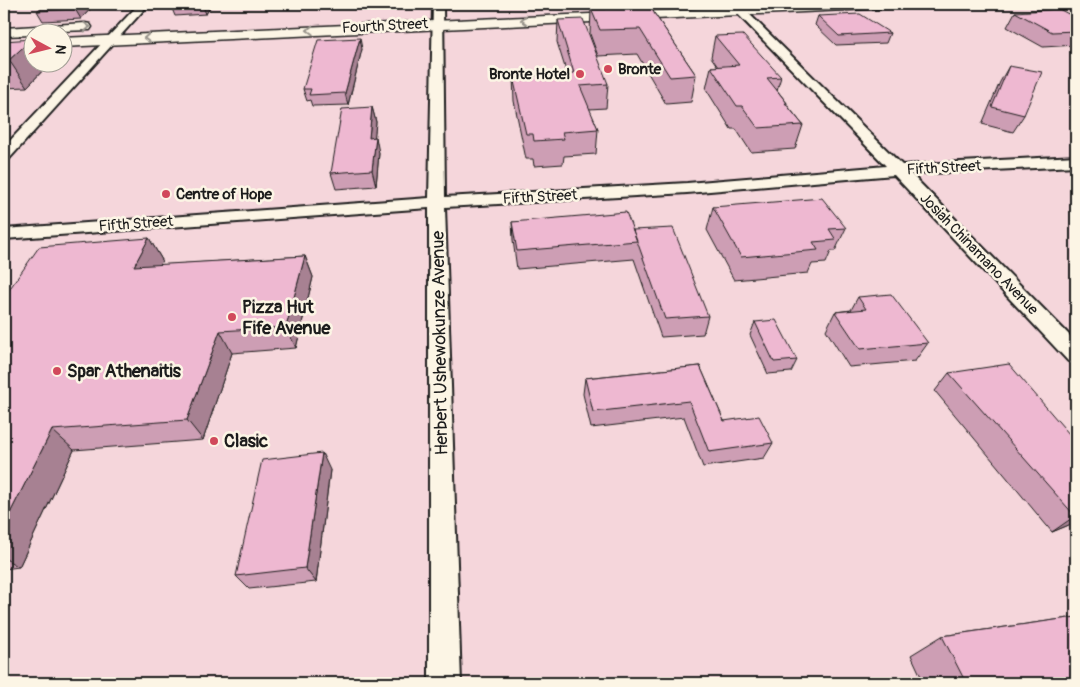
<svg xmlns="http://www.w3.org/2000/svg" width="1080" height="687" font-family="Pangolin,sans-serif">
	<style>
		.built { fill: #f5d6db; fill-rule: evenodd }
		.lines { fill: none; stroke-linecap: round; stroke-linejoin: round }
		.minor-casing { stroke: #1c1c1c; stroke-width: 4 }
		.secondary-casing { stroke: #1c1c1c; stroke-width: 3 }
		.minor { fill: #fcf5e5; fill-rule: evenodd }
		.secondary { fill: #fcf5e5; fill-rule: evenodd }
		.wall { fill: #cd9eb4; stroke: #1c1c1c }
		.shaded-wall { fill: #a78192; stroke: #1c1c1c }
		.building { fill: #eeb8d1; stroke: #1c1c1c }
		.oneway { stroke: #97938b }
		.poi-dot { fill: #d1495b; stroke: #fcf5e5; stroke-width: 2 }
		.labels { text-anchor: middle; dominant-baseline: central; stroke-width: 5; stroke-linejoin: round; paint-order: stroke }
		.far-street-label { font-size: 15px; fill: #1c1c1c; stroke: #fcf5e5 }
		.far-poi-label { font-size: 15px; font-weight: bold; fill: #1c1c1c; stroke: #fcf5e5; text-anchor: start }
		.poi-label { font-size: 18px; font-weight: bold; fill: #1c1c1c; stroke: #fcf5e5; text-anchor: start }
		.street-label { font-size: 18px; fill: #1c1c1c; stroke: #fcf5e5 }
	</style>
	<rect width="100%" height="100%" fill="#f8e3df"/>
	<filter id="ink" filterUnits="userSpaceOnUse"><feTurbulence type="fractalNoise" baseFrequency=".02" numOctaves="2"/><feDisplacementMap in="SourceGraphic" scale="10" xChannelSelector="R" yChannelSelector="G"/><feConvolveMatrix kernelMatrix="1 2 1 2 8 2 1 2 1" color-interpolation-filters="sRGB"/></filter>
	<g filter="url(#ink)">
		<path class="built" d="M4,4H1076V683H4ZM32,32H62V62H32Z"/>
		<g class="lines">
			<g class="minor-casing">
				<g id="minor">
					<polygon points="139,4 149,4 9,159 4,161 4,147"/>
					<polygon points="433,4 443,4 445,197 687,183 886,166 728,4 739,4 902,165 1076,156 1076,166 911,174 1076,342 1076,363 1068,361 894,175 687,193 445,207 461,683 429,683 429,208 4,239 4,229 429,198"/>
				</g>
			</g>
			<g class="secondary-casing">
				<g id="secondary">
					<polygon points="807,4 895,4 888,8 62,47 62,38"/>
					<polygon points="1056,4 1076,4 1076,10 1058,7"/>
					<polygon points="85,23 90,24 92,27 90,30 32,32 32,35 4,36 4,28"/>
				</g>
			</g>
			<use href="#minor" class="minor"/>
			<use href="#secondary" class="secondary"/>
		</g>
		<g class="wall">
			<polygon points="95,4 81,19 43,21 37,11"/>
			<polygon points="212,4 206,14 175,16 171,6"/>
			<polygon points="371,4 393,4 393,6 371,7"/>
			<polygon points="596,4 650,4 654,13 696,75 691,102 666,104 637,54 598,56 590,34 591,9 597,9"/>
			<polygon points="1015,12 1076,18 1076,45 1043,47 1007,27"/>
			<polygon points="818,16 890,33 886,43 836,45 815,25"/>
			<polygon points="558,20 608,84 606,108 589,109 598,129 596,154 564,156 563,164 534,166 533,159 526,159 514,101 513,77 567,74 557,42"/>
			<polygon points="715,36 781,77 777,90 787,103 787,105 803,125 795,149 751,152 736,129 731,129 706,89 711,67 718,67 711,57"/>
			<polygon points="4,41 32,62 47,62 48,65 27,87 4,88"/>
			<polygon points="362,49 348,105 312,106 310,100 307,101 303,89"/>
			<polygon points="1009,66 1024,115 1013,132 982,124 1000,82"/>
			<polygon points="372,107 376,122 374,137 379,153 376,186 336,189 331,173"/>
			<polygon points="713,207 846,228 835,251 831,251 826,263 812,264 808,273 734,280 707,230"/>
			<polygon points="512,222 633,230 708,316 703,334 661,337 634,259 517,269 513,240"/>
			<polygon points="149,238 162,260 159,265 305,256 313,277 296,348 232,353 203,440 74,450 19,567 4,569 4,297"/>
			<polygon points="858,297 928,343 915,361 849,367 826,330 835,312 851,310"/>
			<polygon points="755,322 797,360 791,372 768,374 750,335"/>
			<polygon points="700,366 724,421 773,443 764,458 703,467 684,417 591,428 583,394 585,378"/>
			<polygon points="949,373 1076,442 1076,522 1052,532 935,391"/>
			<polygon points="330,470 316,582 249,589 236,576"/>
			<polygon points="1076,617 1076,683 924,683 911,655 942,636"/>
		</g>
		<g class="shaded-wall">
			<polygon points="80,4 95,4 81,19 75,9"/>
			<polygon points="202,4 212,4 206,14"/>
			<polygon points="360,38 362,49 348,105 345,93"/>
			<polygon points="32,39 32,62 47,62 48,65 27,87 9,60"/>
			<polygon points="372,107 376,122 373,154 369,138"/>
			<polygon points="376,137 379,153 376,186 372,170"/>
			<polygon points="149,238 162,260 149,288 134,266"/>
			<polygon points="305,256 313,277 296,348 286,327"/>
			<polygon points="220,331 232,353 203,440 187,420"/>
			<polygon points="52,430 74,450 19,567 4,558 4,525"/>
			<polygon points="322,453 330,470 316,582 305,568"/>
			<polygon points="1075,516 1076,516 1076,522 1052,532"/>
		</g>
		<g class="building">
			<polygon points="45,4 80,4 75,9 37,11"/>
			<polygon points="173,4 203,4 171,6"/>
			<polygon points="605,4 650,4 654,13 696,75 670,77 640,29 600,30 591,9 606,9"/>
			<polygon points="1059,9 1076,18 1076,31 1052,32 1015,12"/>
			<polygon points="860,14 890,33 839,36 818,16"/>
			<polygon points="583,19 608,84 580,86 598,129 562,132 564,139 534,141 533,134 526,134 513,77 574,73 558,20"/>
			<polygon points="743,35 781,77 767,78 787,103 785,103 803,125 758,128 742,106 737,106 711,67 739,65 715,36"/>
			<polygon points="360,38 345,93 309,95 311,89 303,89 318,40"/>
			<polygon points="32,39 9,60 4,61 4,41"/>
			<polygon points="1009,66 1042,72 1024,115 992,107"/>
			<polygon points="372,107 369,138 376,137 372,170 331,173 342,109"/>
			<polygon points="822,198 846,228 829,229 836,240 813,242 818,250 741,257 713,207"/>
			<polygon points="626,212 637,241 517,251 512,222"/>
			<polygon points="673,228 708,316 665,319 633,230"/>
			<polygon points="149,238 134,266 305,256 286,327 220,331 187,420 52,430 4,525 4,374 6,371 4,371 4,297 39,247"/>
			<polygon points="891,294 928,343 860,349 835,312 866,309 858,297"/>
			<polygon points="776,320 797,360 774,362 755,322"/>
			<polygon points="1009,364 1076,442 1076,516 1075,516 949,373"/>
			<polygon points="700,366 724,421 759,416 773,443 709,452 689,401 593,412 585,378"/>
			<polygon points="322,453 305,568 236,576 262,460"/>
			<polygon points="1076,617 1076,680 1052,683 966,683 942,636"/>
		</g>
		<defs><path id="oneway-chevron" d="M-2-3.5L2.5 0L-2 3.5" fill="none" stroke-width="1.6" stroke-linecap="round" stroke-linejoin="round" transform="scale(1.25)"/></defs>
		<g class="oneway">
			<use href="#oneway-chevron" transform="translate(524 20) rotate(178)"/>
			<use href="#oneway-chevron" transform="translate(87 27) rotate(-3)"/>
			<use href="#oneway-chevron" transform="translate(310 30) rotate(177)"/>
			<use href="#oneway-chevron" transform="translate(147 38) rotate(177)"/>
		</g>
	</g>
	<g class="poi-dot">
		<circle cx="608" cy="69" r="5"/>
		<circle cx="580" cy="74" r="5"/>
		<circle cx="166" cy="194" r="5"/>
		<circle cx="232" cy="317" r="5"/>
		<circle cx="57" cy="371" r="5"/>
		<circle cx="214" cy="441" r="5"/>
	</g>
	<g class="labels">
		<g class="far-street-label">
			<text transform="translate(385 26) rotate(-3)">Fourth Street</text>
			<text transform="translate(944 168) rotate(-3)">Fifth Street</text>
			<text transform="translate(540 197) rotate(-3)">Fifth Street</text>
			<text transform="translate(136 224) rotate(-4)">Fifth Street</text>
			<text transform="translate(979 254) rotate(46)">Josiah Chinamano Avenue</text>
		</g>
		<g class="far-poi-label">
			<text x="618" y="69">Bronte</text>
			<text x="570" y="74" text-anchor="end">Bronte Hotel</text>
			<text x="176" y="194">Centre of Hope</text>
		</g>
		<g class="poi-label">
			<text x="242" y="307">Pizza Hut<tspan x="242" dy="21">Fife Avenue</tspan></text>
			<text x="67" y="371">Spar Athenaitis</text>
			<text x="224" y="441">Clasic</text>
		</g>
		<g class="street-label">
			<text transform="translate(440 343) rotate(-91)">Herbert Ushewokunze Avenue</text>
		</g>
	</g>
	<rect width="1080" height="687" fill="none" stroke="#fcf5e5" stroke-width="20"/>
	<rect x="10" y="10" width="1060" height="667" fill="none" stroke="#1c1c1c" stroke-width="2" filter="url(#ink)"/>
	<g transform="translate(48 48) rotate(97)"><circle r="24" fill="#fcf5e5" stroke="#a29e95"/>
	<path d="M0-4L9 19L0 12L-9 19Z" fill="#d1495b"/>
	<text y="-8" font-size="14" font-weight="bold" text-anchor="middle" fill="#1c1c1c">N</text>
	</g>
</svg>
